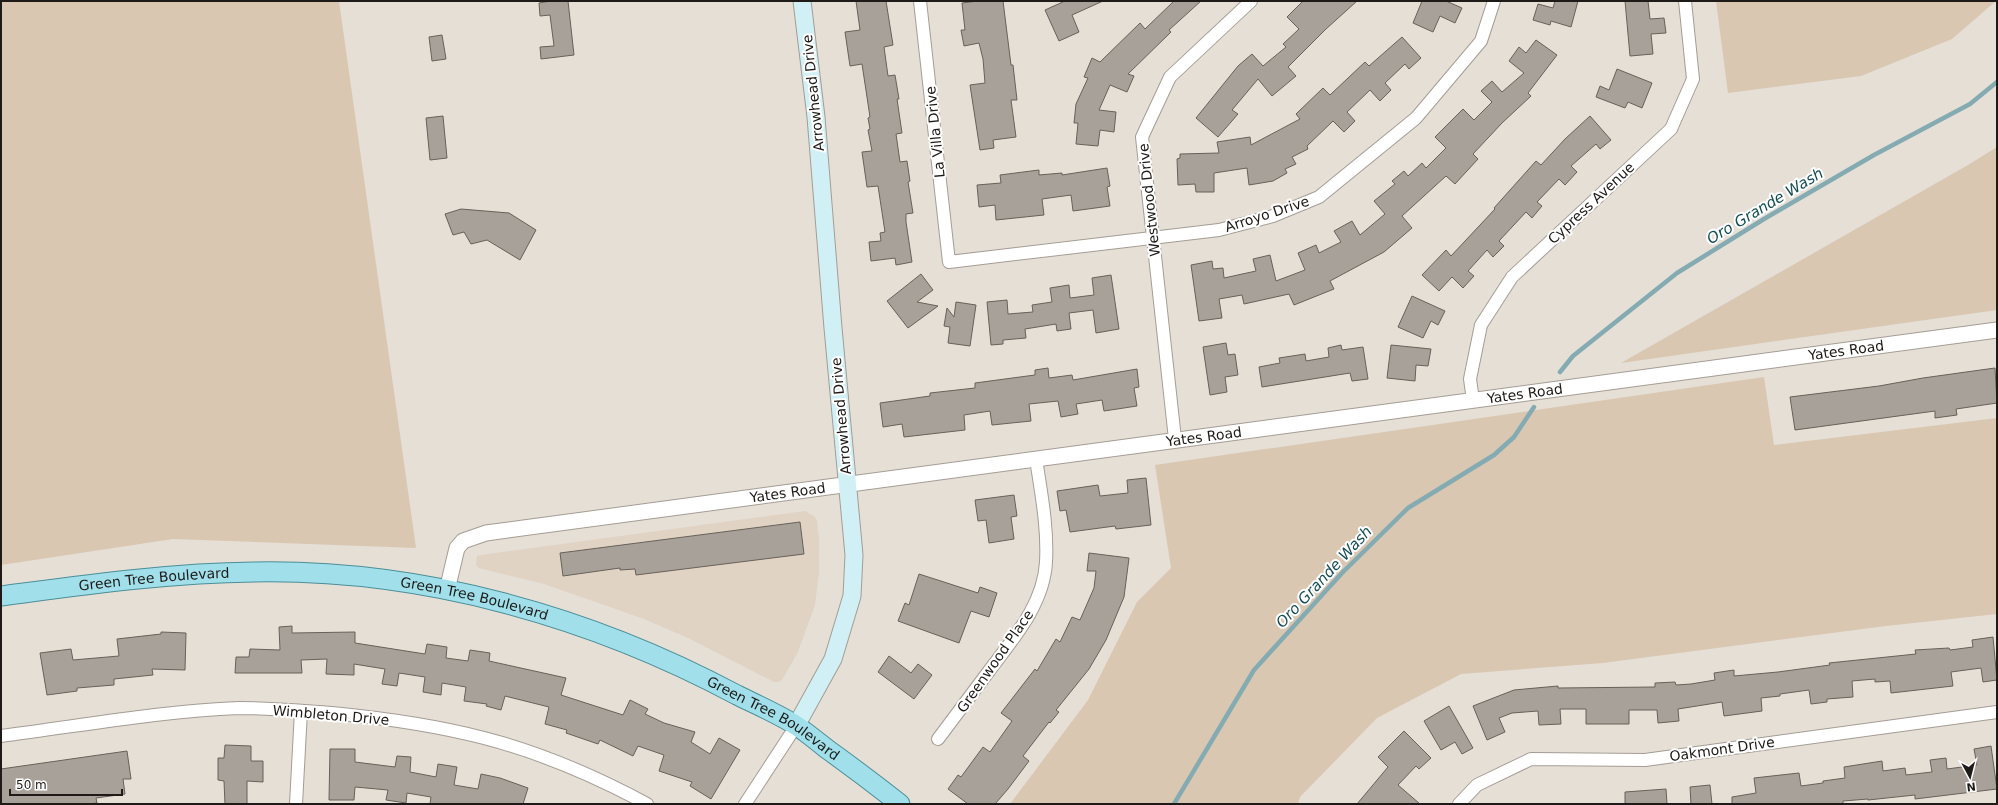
<svg xmlns="http://www.w3.org/2000/svg" width="1998" height="805" font-family="'DejaVu Sans',sans-serif">
	<style>
		.built { fill: #e0d3c4 }
		.green { fill: #d9c7b2 }
		.lines { fill: none; stroke-linecap: round; stroke-linejoin: round }
		.stream { stroke: #84abb2; stroke-width: 4.5 }
		.building { fill: #a8a199; stroke: #676159 }
		.minor-casing { stroke: #a49d95; stroke-width: 14 }
		.tertiary-casing { stroke: #a49d95; stroke-width: 17 }
		.secondary-casing { stroke: #a49d95; stroke-width: 19 }
		.primary-casing { stroke: #4a8e98; stroke-width: 21 }
		.minor { stroke: #fff; stroke-width: 12 }
		.tertiary { stroke: #fff; stroke-width: 15 }
		.secondary { stroke: #d0f0f5; stroke-width: 17 }
		.primary { stroke: #a1e0eb; stroke-width: 19 }
		.labels { text-anchor: middle; dominant-baseline: central; stroke-width: 4; stroke-linejoin: round; paint-order: stroke }
		.street-label { font-size: 14px; fill: #1d1a17; stroke: #fff }
		.water-label { font-size: 15px; font-style: italic; fill: #144d55; stroke: #fff }
	</style>
	<rect width="100%" height="100%" fill="#e6dfd6"/>
	<polygon class="built" points="805,511 814,516 817,520 819,541 819,572 815,605 798,652 782,680 778,682 774,682 688,638 644,619 544,584 479,568 476,565 477,556 481,555"/>
	<g class="green">
		<polygon points="1,1 339,1 416,548 173,539 1,565"/>
		<polygon points="1716,1 1996,1 1952,39 1861,76 1728,93"/>
		<polygon points="1997,147 1997,310 1621,363 1968,165"/>
		<polygon points="1764,377 1774,445 1997,418 1997,614 1886,626 1603,663 1461,674 1377,718 1300,797 1298,804 1010,804 1088,700 1137,602 1171,568 1155,465"/>
	</g>
	<g class="lines">
		<g class="stream">
			<polyline points="1560,372 1573,356 1677,273 1764,219 1874,155 1970,104 1997,82"/>
			<polyline points="1174,804 1254,670 1342,573 1408,508 1494,455 1514,437 1534,407"/>
		</g>
	</g>
	<g class="building">
		<polygon points="551,1 568,1 574,55 541,59 540,47 554,46 550,15 540,16 539,3"/>
		<polygon points="856,1 886,1 893,45 884,47 888,76 895,75 899,99 897,99 902,133 896,134 900,162 907,161 910,181 908,182 913,213 906,214 906,222 912,262 896,265 895,258 871,261 869,242 881,241 880,233 885,232 878,186 867,187 862,152 872,151 868,130 870,129 868,118 870,117 862,64 850,66 845,32 860,30"/>
		<polygon points="978,1 1003,1 1011,65 1013,65 1017,100 1011,100 1016,137 993,140 994,148 980,150 970,85 985,83 983,59 979,43 964,46 961,30 965,30 962,3"/>
		<polygon points="1065,1 1103,1 1072,15 1079,32 1059,41 1045,10"/>
		<polygon points="1174,1 1201,1 1169,30 1171,32 1128,74 1134,76 1127,92 1110,85 1099,110 1116,112 1114,132 1100,130 1098,146 1076,144 1078,123 1074,123 1076,104 1088,78 1084,77 1092,58 1100,62 1140,23 1145,29"/>
		<polygon points="1303,1 1357,1 1326,29 1288,67 1296,76 1272,96 1258,79 1232,110 1238,114 1218,137 1196,118 1238,66 1252,54 1263,66 1286,47 1283,44 1299,29 1287,17"/>
		<polygon points="1422,1 1446,1 1462,8 1455,23 1440,16 1433,32 1413,23"/>
		<polygon points="1555,1 1578,1 1571,27 1551,21 1550,25 1533,20 1538,4 1553,8"/>
		<polygon points="1625,1 1648,1 1650,19 1664,18 1666,33 1651,34 1653,54 1630,56"/>
		<polygon points="442,35 446,59 432,61 429,37"/>
		<polygon points="1402,37 1421,58 1409,69 1405,64 1385,83 1391,90 1380,101 1370,90 1347,112 1355,121 1344,132 1333,121 1307,146 1308,149 1292,157 1296,164 1285,169 1287,173 1273,181 1249,185 1247,168 1214,173 1214,192 1196,192 1195,184 1178,185 1177,159 1180,158 1180,154 1219,153 1217,142 1250,137 1251,145 1300,119 1296,114 1323,88 1330,95 1365,62 1369,66"/>
		<polygon points="1536,40 1557,55 1528,93 1531,96 1502,123 1473,154 1478,159 1455,184 1446,176 1402,216 1412,228 1384,252 1330,281 1334,289 1294,305 1289,294 1244,304 1242,295 1219,299 1222,318 1199,321 1191,265 1212,261 1213,269 1223,268 1224,278 1256,271 1253,259 1270,255 1276,281 1305,270 1298,253 1316,245 1319,253 1341,242 1334,231 1352,221 1360,235 1385,214 1374,201 1395,184 1392,181 1404,171 1408,176 1422,163 1426,168 1446,148 1435,137 1463,109 1474,120 1492,102 1481,91 1492,81 1502,92 1524,73 1509,61 1519,47 1526,53"/>
		<polygon points="1617,69 1652,83 1642,108 1628,102 1625,108 1596,97 1600,86 1609,90"/>
		<polygon points="443,116 447,158 430,160 426,118"/>
		<polygon points="1590,116 1611,140 1600,149 1596,144 1571,166 1577,172 1565,185 1559,179 1537,202 1542,206 1532,218 1526,212 1499,241 1504,246 1493,257 1487,250 1468,271 1474,276 1463,288 1452,277 1439,291 1422,275 1446,250 1451,256 1495,209 1494,208 1536,161 1541,165 1565,139"/>
		<polygon points="1107,168 1110,186 1107,187 1110,206 1073,211 1071,195 1042,199 1044,215 996,220 995,205 979,207 977,185 1001,183 1000,175 1039,170 1039,175 1062,173 1062,175"/>
		<polygon points="461,209 509,213 536,230 520,260 487,240 471,244 464,232 453,235 445,214"/>
		<polygon points="921,274 933,290 917,302 938,306 908,328 887,301"/>
		<polygon points="1111,275 1119,329 1096,333 1093,310 1069,313 1071,329 1057,331 1056,324 1025,329 1026,338 1003,340 1003,344 991,345 987,302 1007,300 1008,314 1033,312 1032,305 1052,302 1050,288 1069,285 1070,298 1094,295 1092,278"/>
		<polygon points="1412,296 1445,311 1438,325 1431,321 1423,338 1398,327"/>
		<polygon points="956,302 976,305 970,346 948,343 950,327 944,326 947,308 954,317"/>
		<polygon points="1226,343 1228,355 1235,354 1238,375 1225,377 1227,392 1210,395 1203,347"/>
		<polygon points="1341,345 1342,350 1363,347 1368,379 1352,381 1350,373 1262,387 1259,367 1280,363 1279,358 1305,354 1306,361 1329,357 1328,348"/>
		<polygon points="1391,345 1431,349 1428,366 1416,365 1415,381 1387,378"/>
		<polygon points="1048,368 1049,378 1072,375 1073,380 1137,369 1139,387 1134,388 1137,406 1104,411 1102,400 1076,404 1078,414 1061,417 1058,401 1029,404 1031,421 992,425 990,411 964,415 965,430 904,437 902,424 883,427 880,403 930,396 930,393 975,388 975,383 1035,375 1035,370"/>
		<polygon points="1995,368 1997,403 1956,409 1957,415 1935,418 1935,411 1795,430 1790,397 1879,386 1923,378"/>
		<polygon points="1146,478 1151,525 1116,529 1115,526 1070,532 1066,510 1060,511 1057,491 1098,485 1100,496 1128,493 1127,480"/>
		<polygon points="1014,495 1017,516 1011,517 1014,539 989,543 986,520 978,521 975,500"/>
		<polygon points="800,522 804,554 636,575 635,569 620,570 620,568 563,576 560,553"/>
		<polygon points="1089,553 1129,558 1124,597 1106,640 1089,669 1056,710 1059,712 1050,723 1049,722 1023,756 1029,761 1008,789 995,804 968,804 948,789 958,775 961,777 983,747 990,752 1012,721 1001,713 1035,669 1037,671 1056,639 1060,642 1072,617 1080,620 1094,588 1096,571 1087,571"/>
		<polygon points="919,574 978,593 980,587 997,593 989,617 971,611 959,643 898,621 905,603 909,605"/>
		<polygon points="292,626 292,633 355,632 355,643 425,654 427,644 447,647 446,658 468,661 470,650 490,653 489,661 566,678 561,695 623,715 630,700 648,709 645,714 664,723 695,732 691,742 710,754 719,738 740,750 711,799 690,786 692,782 659,771 664,755 638,746 633,756 600,740 598,744 566,733 567,730 545,724 549,707 505,696 501,710 486,706 487,704 464,701 466,687 442,683 441,695 423,692 425,677 399,673 397,686 382,684 385,669 354,664 354,675 326,674 327,659 301,660 302,673 235,673 236,657 249,657 250,649 280,650 279,627"/>
		<polygon points="161,632 186,633 185,670 152,669 153,675 114,679 114,685 77,688 77,691 47,695 40,653 71,649 73,660 119,656 117,639 161,634"/>
		<polygon points="1993,637 1997,680 1983,682 1981,668 1951,672 1953,686 1891,693 1890,681 1875,682 1875,679 1852,681 1853,697 1827,699 1827,702 1811,704 1809,690 1780,694 1780,696 1761,698 1762,711 1724,716 1722,702 1678,709 1679,721 1658,723 1657,710 1629,710 1629,724 1586,724 1586,709 1560,709 1561,724 1539,725 1538,711 1512,713 1499,718 1505,732 1487,740 1473,706 1514,690 1558,686 1558,688 1655,687 1655,683 1675,682 1676,685 1691,684 1715,680 1714,673 1734,670 1734,676 1778,672 1830,665 1829,663 1916,654 1915,650 1949,648 1950,650 1973,647 1972,640"/>
		<polygon points="889,656 911,673 918,664 932,675 914,699 878,672"/>
		<polygon points="1449,706 1473,748 1462,754 1455,742 1441,750 1424,721"/>
		<polygon points="1404,731 1431,758 1419,769 1416,766 1398,785 1420,804 1357,804 1388,767 1378,757"/>
		<polygon points="225,745 251,746 251,761 263,761 263,782 247,781 247,804 225,804 224,781 218,780 218,758 224,758"/>
		<polygon points="1991,746 1997,789 1915,799 1915,795 1868,800 1868,799 1843,801 1843,804 1732,804 1732,797 1756,793 1754,778 1799,773 1801,786 1823,783 1823,781 1845,778 1844,767 1882,761 1883,771 1905,768 1906,775 1932,772 1930,760 1946,758 1947,769 1977,765 1974,749"/>
		<polygon points="330,749 355,749 355,762 395,767 397,756 411,757 410,772 436,777 438,764 457,767 454,785 478,789 481,774 500,778 528,788 523,804 430,804 431,797 407,793 406,803 386,800 388,790 355,787 354,800 329,800"/>
		<polygon points="127,751 131,779 123,779 125,794 96,798 97,803 88,804 1,804 1,769"/>
		<polygon points="1710,785 1712,804 1691,804 1690,787"/>
		<polygon points="1666,789 1667,804 1625,804 1625,792"/>
	</g>
	<g class="lines">
		<g class="minor-casing">
			<g id="minor">
				<polyline points="920,1 949,262 1219,230 1273,216 1319,197 1416,118 1481,41 1494,1"/>
				<polyline points="1473,400 1470,379 1481,325 1512,277 1671,129 1693,79 1685,1"/>
				<polyline points="1175,439 1142,137 1170,77 1251,1"/>
				<path d="M1,736C80,726 160,711 239,708C270,708 302,711 332,713C383,718 434,725 484,738C538,752 597,777 647,804"/>
				<path d="M938,739C955,716 972,694 989,671C1013,639 1044,604 1046,562C1048,528 1041,492 1036,459"/>
				<polyline points="296,804 301,711"/>
				<polyline points="745,804 796,726"/>
				<polyline points="1459,804 1477,785 1531,759 1645,760 1997,712"/>
			</g>
		</g>
		<g class="tertiary-casing">
			<g id="tertiary">
				<path id="s1" d="M447,590L457,548L463,541L486,533L1997,330"/>
			</g>
		</g>
		<g class="secondary-casing">
			<polyline id="secondary" points="796,726 833,659 852,596 854,555 833,328 816,117 802,1"/>
		</g>
		<g class="primary-casing">
			<g id="primary">
				<path id="s2" d="M1,596C85,585 169,573 254,572C422,569 589,616 737,695C757,705 778,714 797,726C807,733 817,741 827,749C852,767 876,785 900,804"/>
			</g>
		</g>
		<use href="#minor" class="minor"/>
		<use href="#tertiary" class="tertiary"/>
		<use href="#secondary" class="secondary"/>
		<use href="#primary" class="primary"/>
	</g>
	<g class="labels">
		<g class="street-label">
			<text transform="translate(813 93) rotate(-96)">Arrowhead Drive</text>
			<text transform="translate(935 132) rotate(-96)">La Villa Drive</text>
			<text transform="translate(1149 200) rotate(-96)">Westwood Drive</text>
			<text transform="translate(1591 203) rotate(-43)">Cypress Avenue</text>
			<text transform="translate(1267 214) rotate(-18)">Arroyo Drive</text>
			<text stroke="none"><textPath href="#s1" startOffset="1449">Yates Road</textPath></text>
			<text stroke="none"><textPath href="#s1" startOffset="1125">Yates Road</textPath></text>
			<text transform="translate(841 416) rotate(-95)">Arrowhead Drive</text>
			<text stroke="none"><textPath href="#s1" startOffset="801">Yates Road</textPath></text>
			<text stroke="none"><textPath href="#s1" startOffset="381">Yates Road</textPath></text>
			<text stroke="none"><textPath href="#s2" startOffset="154">Green Tree Boulevard</textPath></text>
			<text stroke="none"><textPath href="#s2" startOffset="477">Green Tree Boulevard</textPath></text>
			<text transform="translate(995 661) rotate(-55)">Greenwood Place</text>
			<text transform="translate(331 715) rotate(5)">Wimbleton Drive</text>
			<text stroke="none"><textPath href="#s2" startOffset="801">Green Tree Boulevard</textPath></text>
			<text transform="translate(1722 749) rotate(-8)">Oakmont Drive</text>
		</g>
		<g class="water-label">
			<text transform="translate(1765 206) rotate(-31)">Oro Grande Wash</text>
			<text transform="translate(1324 577) rotate(-47)">Oro Grande Wash</text>
		</g>
	</g>
	<rect width="1998" height="805" fill="none" stroke="#1d1a17" stroke-width="4"/>
	<g transform="translate(1970 777) rotate(173)" stroke="#ffffff" stroke-width="3" paint-order="stroke">
	<path d="M0-3L7 15L0 10L-7 15Z" fill="#1d1a17"/>
	<text y="-6" font-size="11" font-weight="bold" text-anchor="middle" fill="#1d1a17">N</text>
	</g>
	<path d="M10 789v6h112v-6" fill="none" stroke="#1d1a17" stroke-width="2"/>
	<text x="16" y="789" font-size="12" fill="#1d1a17" stroke="#ffffff" stroke-width="3" paint-order="stroke">50 m</text>
</svg>
